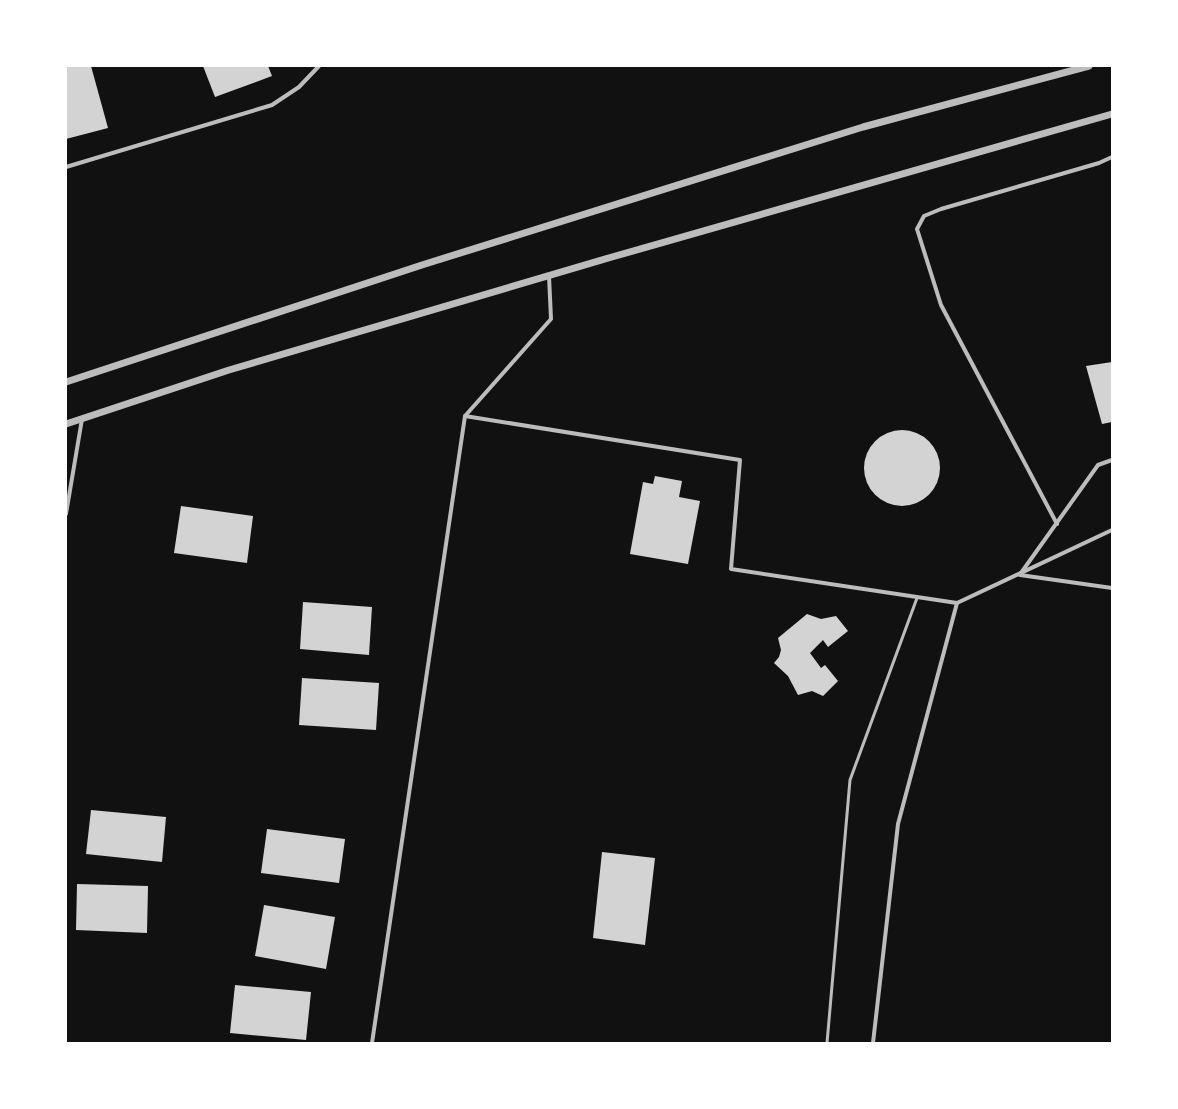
<svg xmlns="http://www.w3.org/2000/svg" width="1178" height="1109" font-family="'Playfair Display',serif">
	<style>
		.building { fill: #d3d3d3 }
		.lines { fill: none; stroke-linecap: round; stroke-linejoin: round }
		.service { stroke: #bcbcbc; stroke-width: 3 }
		.minor { stroke: #bcbcbc; stroke-width: 4 }
		.tertiary { stroke: #bcbcbc; stroke-width: 7 }
	</style>
	<rect width="100%" height="100%" fill="#111"/>
	<g class="building">
		<polygon points="66,66 91,66 108,128 66,139"/>
		<polygon points="203,66 268,66 272,76 215,97"/>
		<polygon points="1112,362 1112,422 1102,424 1086,366"/>
		<circle cx="902" cy="468" r="38"/>
		<polygon points="655,476 682,481 679,497 700,501 688,564 630,554 643,482 653,484"/>
		<polygon points="181,506 253,516 247,563 174,553"/>
		<polygon points="303,602 372,607 369,655 300,649"/>
		<polygon points="807,614 821,619 836,616 848,631 828,647 823,640 810,653 821,668 825,665 838,681 823,696 812,691 798,695 788,676 774,663 779,657 781,650 778,638"/>
		<polygon points="302,678 379,683 376,730 299,725"/>
		<polygon points="91,810 166,817 162,862 86,854"/>
		<polygon points="267,829 345,839 339,883 261,873"/>
		<polygon points="602,852 655,858 645,945 593,938"/>
		<polygon points="77,884 148,886 147,933 76,930"/>
		<polygon points="264,905 335,917 326,969 255,956"/>
		<polygon points="235,985 311,992 306,1040 230,1033"/>
	</g>
	<g class="lines">
		<polyline class="service" points="827,1043 850,780 917,598"/>
		<g class="minor">
			<polyline points="66,167 272,105 299,87 319,66"/>
			<polyline points="465,416 740,460 731,569 957,603 1112,530"/>
			<polyline points="66,514 82,419"/>
			<polyline points="1057,524 941,305 917,229 924,216 941,209 1099,163 1112,157"/>
			<polyline points="1021,573 1098,465 1112,460"/>
			<polyline points="1020,575 1112,588"/>
			<polyline points="372,1043 465,416 551,319 549,276"/>
			<polyline points="873,1043 898,824 957,603"/>
		</g>
		<g class="tertiary">
			<polyline points="66,382 422,265 863,127 1089,66"/>
			<polyline points="66,424 229,370 612,257 1112,114"/>
		</g>
	</g>
	<rect width="1178" height="1109" fill="none" stroke="#ffffff" stroke-width="134"/>
</svg>
